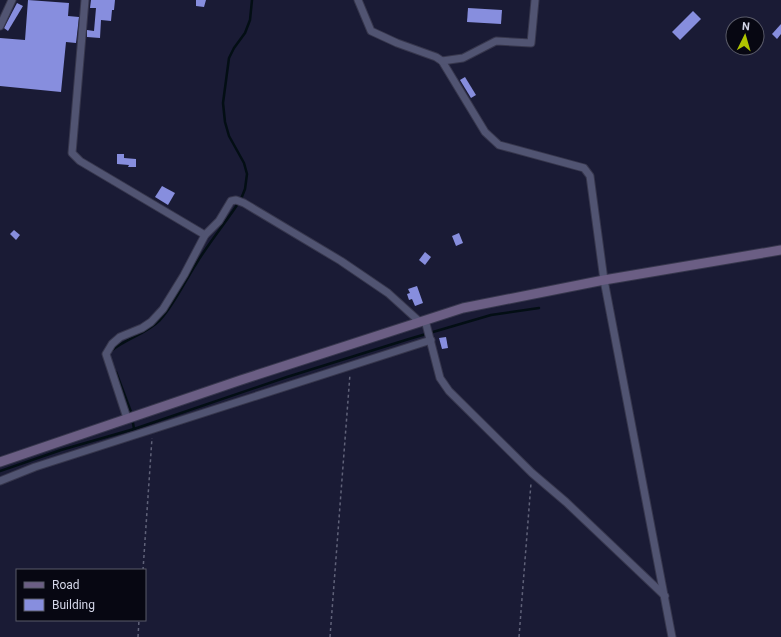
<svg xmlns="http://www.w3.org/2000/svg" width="781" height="637" font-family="Roboto,sans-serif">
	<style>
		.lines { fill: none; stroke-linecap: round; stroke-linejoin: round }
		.stream { stroke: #030e14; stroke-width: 2.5 }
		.building { fill: #878ede }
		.street-casing { stroke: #37374d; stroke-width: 9 }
		.secondary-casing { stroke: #37374d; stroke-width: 11 }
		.path { stroke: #606279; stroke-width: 1.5; stroke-dasharray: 3 3; stroke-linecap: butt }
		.street { stroke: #515472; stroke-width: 7 }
		.secondary { stroke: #6b5e84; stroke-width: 9 }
	</style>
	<rect width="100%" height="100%" fill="#1a1b35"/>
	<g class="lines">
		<g class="stream">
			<path d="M111,351C125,339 146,334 160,320C174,305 185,281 196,264C210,241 227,221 241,199L245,189L247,174L244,163L229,136L225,122L223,103L229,58L234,48L245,33L250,20L252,0"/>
			<polyline points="116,372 131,412"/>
			<polyline points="133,423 134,429"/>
			<polyline points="0,471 61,450 134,429 287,377 409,339 491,315 539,308"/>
		</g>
	</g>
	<g class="building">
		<polygon points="28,0 69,3 68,16 79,17 76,43 66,42 61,92 0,86 0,38 25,40"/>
		<polygon points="91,0 115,0 114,10 112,10 111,21 101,20 100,38 87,37 87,30 94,31 96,8 90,8"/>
		<polygon points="196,0 206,0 204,7 196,6"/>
		<polygon points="17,3 23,6 8,31 4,28"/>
		<polygon points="468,8 502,10 501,24 467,22"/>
		<polygon points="693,11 701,19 680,40 672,32"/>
		<polygon points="781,24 781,34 777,39 772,34"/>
		<polygon points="465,77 476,95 471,98 460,80"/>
		<polygon points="117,154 124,154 124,158 136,159 136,167 128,167 129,165 117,164"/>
		<polygon points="162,186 175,193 168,205 155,197"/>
		<polygon points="14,230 20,235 16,240 10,234"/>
		<polygon points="459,233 463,243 456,246 452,236"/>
		<polygon points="425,252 431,257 425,265 419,260"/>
		<polygon points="417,286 423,303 415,306 412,299 409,300 407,294 410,293 408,289"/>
		<polygon points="446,337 448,348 442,349 439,338"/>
	</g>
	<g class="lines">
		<g class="street-casing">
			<g id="street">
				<polyline points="85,0 72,153 80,161 205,235"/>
				<polyline points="358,0 371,31 397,43 436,57 442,61 485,132 499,145 584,168 590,176 604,280 672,637"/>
				<polyline points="0,26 12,0"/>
				<polyline points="442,61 463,58 496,41 531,43 535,0"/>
				<polyline points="425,320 440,378 449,391 532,473 566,502 665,596"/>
				<polyline points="127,418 106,354 112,344 120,337 142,328 151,322 163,309 184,275 205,235 219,221 231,201 236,200 244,203 341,261 388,293 420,322"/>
				<polyline points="0,481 35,467 431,340"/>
			</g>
		</g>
		<g class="secondary-casing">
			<polyline id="secondary" points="0,462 241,380 463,308 604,280 781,250"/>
		</g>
		<g class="path">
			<polyline points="143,570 152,438"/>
			<polyline points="138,637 139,620"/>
			<polyline points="330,637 350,374"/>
			<polyline points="519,637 531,483"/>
		</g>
		<use href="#street" class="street"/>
		<use href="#secondary" class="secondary"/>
	</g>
	<rect x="16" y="569" width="130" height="52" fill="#070712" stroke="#595a68"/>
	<rect x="24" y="582" width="20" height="6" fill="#6b5e84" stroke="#595a68"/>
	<text x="52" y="589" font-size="12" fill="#d4d6e8">Road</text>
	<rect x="24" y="599" width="20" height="12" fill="#878ede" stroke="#595a68"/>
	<text x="52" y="609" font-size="12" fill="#d4d6e8">Building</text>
	<g transform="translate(745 36) rotate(5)"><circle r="19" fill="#070712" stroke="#595a68"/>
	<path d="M0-3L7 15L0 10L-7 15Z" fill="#b0c500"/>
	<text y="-6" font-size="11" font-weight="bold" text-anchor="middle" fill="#d4d6e8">N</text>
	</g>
</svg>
